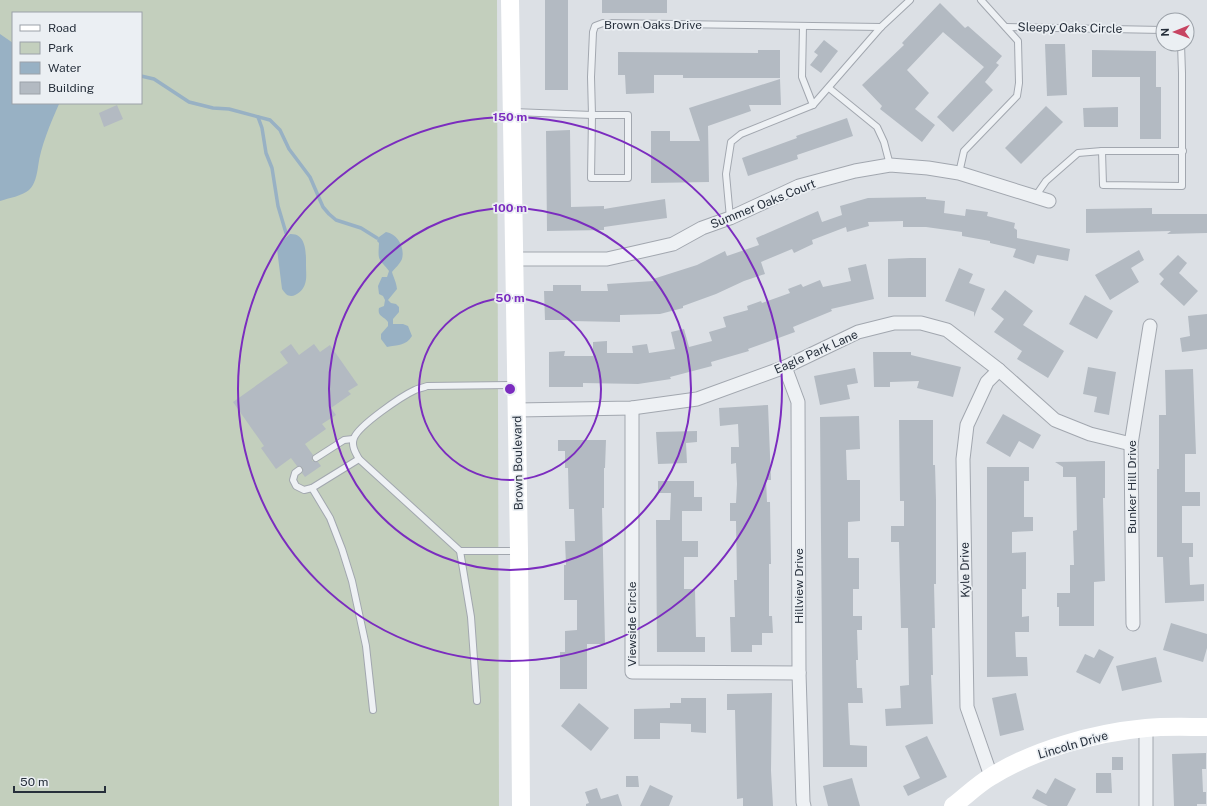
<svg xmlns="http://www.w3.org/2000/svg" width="1207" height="806" font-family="'Public Sans',sans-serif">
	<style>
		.green { fill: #c3cfbd; fill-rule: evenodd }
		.water { fill: #98b1c4 }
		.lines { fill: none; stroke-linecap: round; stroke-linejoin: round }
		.stream { stroke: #98b1c4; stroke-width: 3.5 }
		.building { fill: #b3bac2 }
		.lane-casing { stroke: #a2a7af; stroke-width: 8 }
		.street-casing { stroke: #a2a7af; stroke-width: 15 }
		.lane { stroke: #eef1f4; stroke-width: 6 }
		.street { stroke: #eef1f4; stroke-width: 13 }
		.secondary { stroke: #fff; stroke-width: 18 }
		.ring { fill: none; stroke: #7b2cbf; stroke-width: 2 }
		.labels { text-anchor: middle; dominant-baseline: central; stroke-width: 3.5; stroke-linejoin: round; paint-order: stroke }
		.street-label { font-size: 12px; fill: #262f3b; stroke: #ebeff3 }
		.centre { fill: #7b2cbf; stroke: #ebeff3; stroke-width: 2 }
		.ring-label { font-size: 12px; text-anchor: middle; font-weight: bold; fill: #7b2cbf; stroke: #ebeff3; stroke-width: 3.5; stroke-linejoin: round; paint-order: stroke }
	</style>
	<rect width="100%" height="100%" fill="#dce0e5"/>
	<path class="green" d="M0,0H497L499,806H0ZM13,13H141V103H13Z"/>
	<g class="water">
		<path d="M0,34L13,43V103H60L59,104C50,125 41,145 38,167C37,174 35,185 29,190C22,196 9,198 0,201Z"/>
		<path d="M386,232C398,234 405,248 402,259C400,264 395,268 392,272C394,279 396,281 397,289L388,300L391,303L396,304L399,307V312L393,319V324H403L408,326L412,336C406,346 397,345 387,347L381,339V334L388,326V322C384,316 377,317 379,308L384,306L385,300L383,296L379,294L378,286L382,277H387L389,271C378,257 378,262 379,243L377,241L379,237Z"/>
		<path d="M290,234C307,233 306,254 306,266C306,272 307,278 305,284C303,291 293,300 286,294C284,292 283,290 282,289L277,249L283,240Z"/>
	</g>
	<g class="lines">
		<g class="stream">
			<polyline points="141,76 154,79 189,102 213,108 229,109 270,120 280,130 289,149 310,177 323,207 329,214 336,220 361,228 377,238"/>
			<polyline points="258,117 262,128 266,153 272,168 278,206 286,233"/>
		</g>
	</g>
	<g class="building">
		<rect x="545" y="0" width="23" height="90"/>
		<rect x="602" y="0" width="65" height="13"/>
		<polygon points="940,3 965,28 968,26 1002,56 996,63 999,65 985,82 993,90 953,132 937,117 984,67 943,32 907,70 929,93 915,109 935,125 922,142 880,109 882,106 862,85 904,45 902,43"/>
		<polygon points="824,40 838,51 821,73 810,65 818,55 814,52"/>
		<polygon points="1045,44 1065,44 1067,95 1047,96"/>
		<polygon points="758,50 780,50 780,78 683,78 683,75 654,75 654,93 626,94 625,75 618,75 618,52 758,53"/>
		<polygon points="1092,50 1156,51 1156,87 1161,87 1161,139 1140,139 1140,77 1092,77"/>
		<polygon points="780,79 781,105 749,105 751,111 708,126 709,182 651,183 651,131 670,131 670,141 700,141 689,108"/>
		<polygon points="117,105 123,119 104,127 99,113"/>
		<polygon points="1046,106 1063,122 1021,164 1005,148"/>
		<polygon points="1118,107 1118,127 1084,127 1083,108"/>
		<polygon points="847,118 853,136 797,155 798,159 748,176 742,158 797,138 796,136"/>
		<polygon points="570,130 571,207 604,206 604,209 665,199 667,218 604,227 604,230 547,231 546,131"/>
		<polygon points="926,197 926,199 945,201 944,213 965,216 966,209 988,212 987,216 1015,223 1014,228 1017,230 1017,238 1070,249 1068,261 1037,255 1034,264 1013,257 1016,249 990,243 990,241 962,236 962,232 926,227 903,227 903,221 868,222 869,226 847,232 846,227 812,240 813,244 794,253 792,249 761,262 765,274 744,281 716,294 683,306 683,308 660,314 620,315 620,322 571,321 571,320 545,320 544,291 553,291 553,285 581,285 581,291 608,291 607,284 654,281 653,279 697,265 725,251 727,256 759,245 756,238 818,211 822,222 842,215 840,206 868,198"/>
		<polygon points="1152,208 1152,214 1207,214 1207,233 1167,234 1171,231 1086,233 1086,209"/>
		<polygon points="1139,250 1144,260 1131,268 1139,282 1110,300 1095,275"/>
		<polygon points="1178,255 1187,263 1179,273 1198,291 1184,306 1160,284 1164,279 1159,274"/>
		<polygon points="910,258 926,258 926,297 888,297 888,259"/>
		<polygon points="866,264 874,299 831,309 832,311 793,327 795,332 748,349 749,351 711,362 712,366 670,377 671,379 638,384 583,383 583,387 549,387 549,352 565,351 564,356 593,356 593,342 607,341 607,353 633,353 632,346 647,344 649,353 675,349 671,332 684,329 689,347 712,341 709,332 726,327 723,317 748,310 747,306 761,301 762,303 790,293 788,289 801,284 803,287 820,280 823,287 851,281 848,268"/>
		<polygon points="959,268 973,274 969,283 985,289 974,317 974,312 945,301"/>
		<polygon points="1005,290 1033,311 1023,325 1064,351 1048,378 1017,359 1022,351 994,332 1004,319 991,309"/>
		<polygon points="1085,295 1113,311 1097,339 1069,324"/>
		<polygon points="1207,314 1207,349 1182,352 1180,338 1190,336 1188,316"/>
		<polygon points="291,344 299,355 314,344 320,352 330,345 358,385 348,391 351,394 331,408 336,415 322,424 326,429 305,444 313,455 312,458 312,461 318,462 321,466 305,477 302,473 303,471 303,468 300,466 297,466 291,458 276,469 261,448 264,446 233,402 288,363 280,352"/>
		<polygon points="873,352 911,352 911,355 961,367 953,397 917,388 919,381 890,382 890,387 874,387"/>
		<polygon points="1088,367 1116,372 1109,415 1094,412 1097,397 1083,394"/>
		<polygon points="855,368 858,383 847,385 850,399 820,405 814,376"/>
		<polygon points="1193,369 1196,454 1185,454 1185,492 1200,492 1200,506 1182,506 1182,543 1193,543 1193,557 1189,557 1190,585 1204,584 1204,601 1165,603 1163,557 1157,557 1157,469 1159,469 1159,415 1166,415 1165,370"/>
		<polygon points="768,405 771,480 766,480 767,502 770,502 771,564 769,564 769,616 772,616 773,633 762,633 762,645 752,645 752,652 731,652 730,617 735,617 734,580 737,580 736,521 730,521 730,503 736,503 737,484 736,463 731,464 731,447 739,447 738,424 720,426 719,408"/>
		<polygon points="1003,414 1041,435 1033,449 1019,441 1010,457 986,443"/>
		<polygon points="859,416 860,449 846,450 847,480 860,480 860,521 848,522 848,558 859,558 859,589 853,589 853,616 862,616 862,630 857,630 858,660 856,660 857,688 862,688 863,703 848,703 850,745 867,746 867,767 823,767 820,417"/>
		<polygon points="899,420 933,420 933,465 935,465 936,500 936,584 934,584 935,628 932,628 933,675 931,675 933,724 886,726 885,709 901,708 900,686 909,685 908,628 901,628 899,542 891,542 891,526 904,526 904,501 900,501"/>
		<polygon points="697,431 697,442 686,443 687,463 658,464 656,432"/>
		<polygon points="558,440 606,440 605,468 604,468 604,508 602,508 605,644 587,644 587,689 560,689 560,652 565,652 565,631 577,630 577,600 564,600 564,565 566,565 565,541 575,541 574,509 569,509 568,468 565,468 565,451 558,451"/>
		<polygon points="1105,461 1105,498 1103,498 1105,581 1094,582 1094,626 1059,626 1059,607 1057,607 1057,593 1070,593 1070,565 1074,565 1073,531 1077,530 1076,477 1063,477 1063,467 1055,462"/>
		<polygon points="987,467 1029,467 1029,481 1024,481 1024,517 1033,517 1033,531 1012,532 1012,553 1026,552 1026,589 1022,589 1022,617 1029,616 1029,632 1015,632 1016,657 1027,657 1028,676 987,677"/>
		<polygon points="658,481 694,481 694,497 702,497 702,511 682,511 682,541 698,541 698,557 684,557 684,589 695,589 696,637 705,637 705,652 657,652 656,520 670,520 671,493 658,493"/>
		<polygon points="1171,623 1207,634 1207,648 1203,662 1163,650"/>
		<polygon points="1099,649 1114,657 1100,684 1076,672 1085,654 1094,658"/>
		<polygon points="1156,657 1162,682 1122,691 1116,666"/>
		<polygon points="772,693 771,771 773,806 743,806 743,798 737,799 735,710 727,710 727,694"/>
		<polygon points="1016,693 1024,730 1000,736 992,698"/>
		<polygon points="681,698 706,698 706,733 691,732 691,724 660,723 660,739 634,739 634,709 670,708 670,703 681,703"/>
		<polygon points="579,703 609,728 591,751 561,726"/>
		<polygon points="927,736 947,777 908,796 903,786 920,778 905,746"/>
		<polygon points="1206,753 1206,769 1202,769 1203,792 1206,792 1206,804 1197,804 1197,806 1174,806 1172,754"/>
		<rect x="1112" y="757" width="11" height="13"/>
		<polygon points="1096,773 1111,773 1112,793 1096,793"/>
		<polygon points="626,776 638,776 639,787 626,787"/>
		<polygon points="852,778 860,806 828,806 823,786"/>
		<polygon points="1055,778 1076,789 1067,806 1048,806 1032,798 1037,789 1046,794"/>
		<polygon points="650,785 673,796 669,806 640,806"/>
		<polygon points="597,788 601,799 618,794 622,806 586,806 586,804 589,803 585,792"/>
	</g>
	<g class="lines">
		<g class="lane-casing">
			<g id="lane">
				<polyline points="803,26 802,77 813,105"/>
				<polyline points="1006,27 1163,30"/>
				<polyline points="829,88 877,127 884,142 890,165"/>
				<polyline points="513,112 592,115 591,77 593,32 595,26 603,23 881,27"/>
				<polygon points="592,115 628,115 628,178 591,178"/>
				<polyline points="1102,151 1103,185 1182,186 1182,73 1181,44"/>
				<polyline points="959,173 964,151 1017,96 1019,83 1018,41 981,0"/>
				<polyline points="1035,197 1046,181 1078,153 1102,151 1183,151"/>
				<polyline points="730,218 726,174 731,142 741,134 813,105 881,27 910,0"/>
				<path d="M515,385L427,386C423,388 419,388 415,390C402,396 359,425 354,438C351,445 355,452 359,459L460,551H517"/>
				<polyline points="316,458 344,440 353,439"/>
				<polyline points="359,459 312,488 330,518 342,549 352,581 366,646 373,710"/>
				<polyline points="299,470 295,473 293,480 296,486 304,490 312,488"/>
				<polyline points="460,551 471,617 477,701"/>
			</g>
		</g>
		<g class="street-casing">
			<g id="street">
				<polyline points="514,259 607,259 673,244 702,228 730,218 799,186 855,171 890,165 928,168 959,173 1049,201"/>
				<polyline points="785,367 798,402 799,673 803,802 804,806"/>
				<polyline points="632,408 632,672 799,673"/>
				<polyline points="517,410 632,408 697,399 785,367 858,332 894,323 921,323 947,330 999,370 1055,420 1090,434 1131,444"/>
				<polyline points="1133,624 1131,444 1150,326"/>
				<polyline points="991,776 967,707 963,459 967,425 987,382 999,370"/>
				<polyline points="1146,806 1146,728"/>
			</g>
		</g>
		<use href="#lane" class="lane"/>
		<use href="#street" class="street"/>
		<g class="secondary">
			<polyline points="510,0 519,551 521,806"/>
			<path d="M953,806C966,796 978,784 992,776C1036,749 1094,733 1146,728C1166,726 1187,727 1207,727"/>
		</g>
	</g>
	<g class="ring">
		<circle cx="510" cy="389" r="91"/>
		<circle cx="510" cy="389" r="181"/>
		<circle cx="510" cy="389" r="272"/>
	</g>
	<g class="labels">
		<g class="street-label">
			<text x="653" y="25">Brown Oaks Drive</text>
			<text transform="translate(1070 28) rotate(1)">Sleepy Oaks Circle</text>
			<text transform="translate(763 204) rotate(-22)">Summer Oaks Court</text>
			<text transform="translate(816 352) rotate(-24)">Eagle Park Lane</text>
			<text transform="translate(518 463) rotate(-91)">Brown Boulevard</text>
			<text transform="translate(1132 487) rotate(-90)">Bunker Hill Drive</text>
			<text transform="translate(965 570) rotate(-91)">Kyle Drive</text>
			<text transform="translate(799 586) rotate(-90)">Hillview Drive</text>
			<text transform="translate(632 624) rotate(-90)">Viewside Circle</text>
			<text transform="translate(1073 745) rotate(-16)">Lincoln Drive</text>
		</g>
	</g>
	<circle cx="510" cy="389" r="6" class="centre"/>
	<g class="ring-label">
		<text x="510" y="121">150 m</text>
		<text x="510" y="212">100 m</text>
		<text x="510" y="302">50 m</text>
	</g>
	<rect x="12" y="12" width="130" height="92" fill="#ebeff3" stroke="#9ca2a9"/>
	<rect x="20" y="25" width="20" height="6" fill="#ffffff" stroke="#9ca2a9"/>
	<text x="48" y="32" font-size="12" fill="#262f3b">Road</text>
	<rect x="20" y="42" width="20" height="12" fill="#c3cfbd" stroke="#9ca2a9"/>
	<text x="48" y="52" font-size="12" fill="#262f3b">Park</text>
	<rect x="20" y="62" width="20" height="12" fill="#98b1c4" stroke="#9ca2a9"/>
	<text x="48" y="72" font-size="12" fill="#262f3b">Water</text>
	<rect x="20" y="82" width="20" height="12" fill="#b3bac2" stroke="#9ca2a9"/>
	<text x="48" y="92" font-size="12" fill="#262f3b">Building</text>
	<g transform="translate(1175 32) rotate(269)"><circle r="19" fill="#ebeff3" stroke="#9ca2a9"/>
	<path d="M0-3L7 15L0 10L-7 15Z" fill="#c74462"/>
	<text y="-6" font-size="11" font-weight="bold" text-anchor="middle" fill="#262f3b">N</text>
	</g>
	<path d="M14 786v6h91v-6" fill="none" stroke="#262f3b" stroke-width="2"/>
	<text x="20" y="786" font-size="12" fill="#262f3b" stroke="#ebeff3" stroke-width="3" paint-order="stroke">50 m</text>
</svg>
